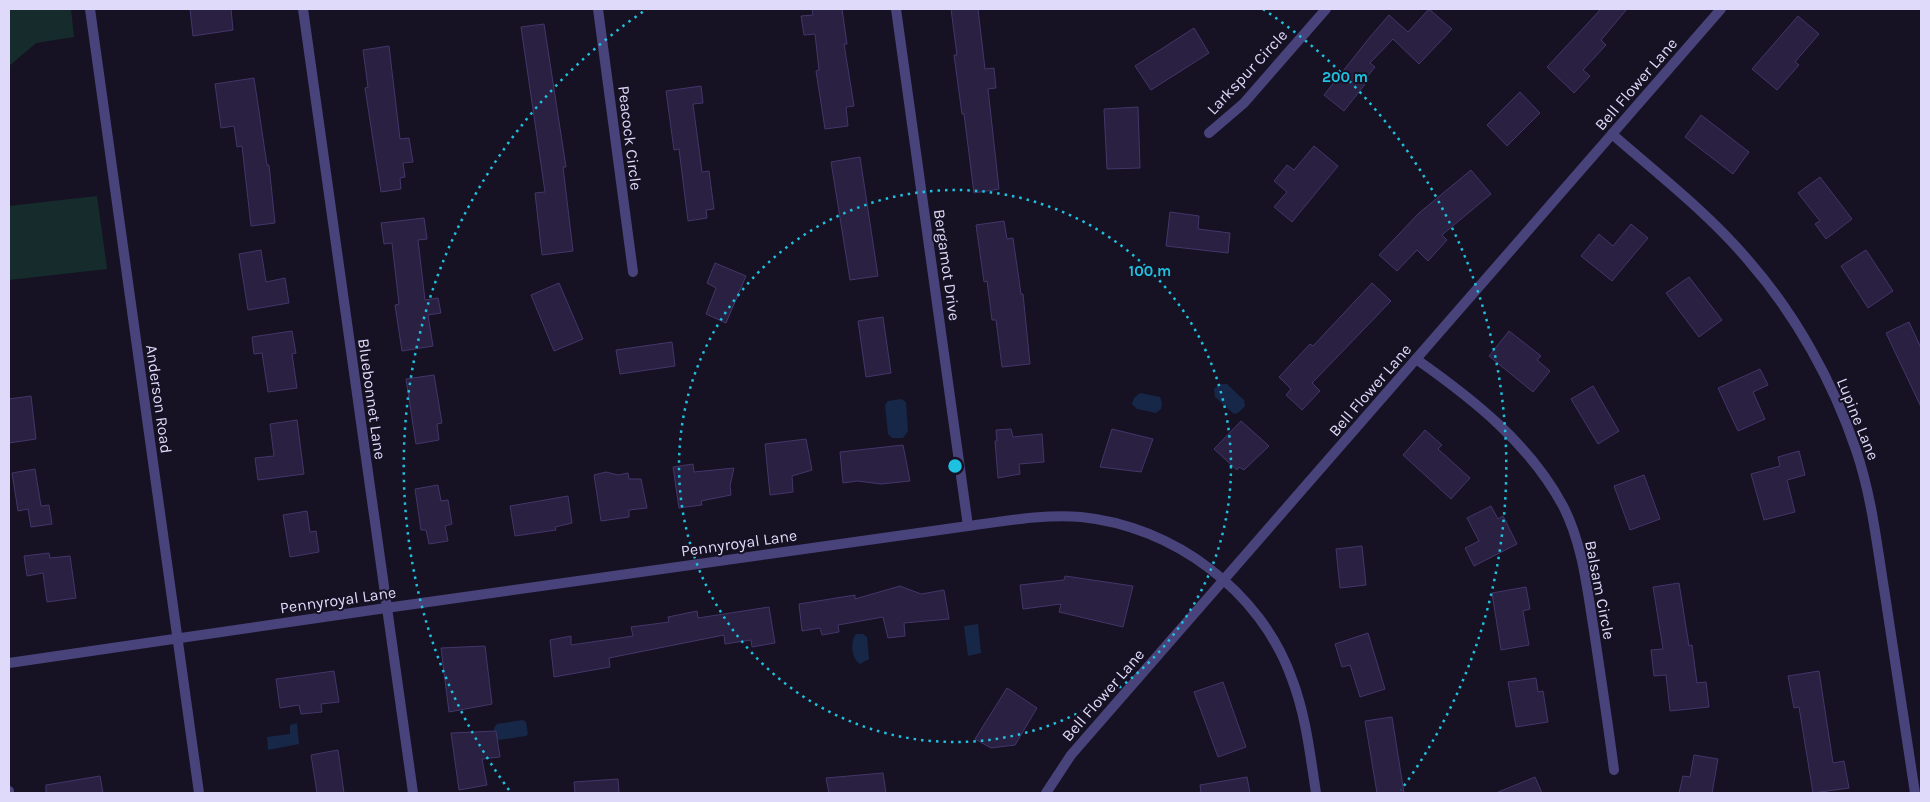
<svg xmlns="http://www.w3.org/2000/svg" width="1930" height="802" font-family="Karla,sans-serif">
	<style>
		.green { fill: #162c2c }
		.water { fill: #172748 }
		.building { fill: #292042; stroke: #43366a }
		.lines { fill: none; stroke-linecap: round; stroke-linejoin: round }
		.minor { stroke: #49437c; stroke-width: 10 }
		.tertiary { stroke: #49437c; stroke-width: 10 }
		.ring { fill: none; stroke: #1fc1e0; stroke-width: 2.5; stroke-dasharray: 2.5 5 }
		.labels { text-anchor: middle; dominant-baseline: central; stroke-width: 4; stroke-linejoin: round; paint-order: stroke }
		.street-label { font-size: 16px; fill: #dfd9fa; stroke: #161223 }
		.centre { fill: #1fc1e0; stroke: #161223; stroke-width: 2.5 }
		.ring-label { font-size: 15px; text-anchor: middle; font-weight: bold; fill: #1fc1e0; stroke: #161223; stroke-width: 4; stroke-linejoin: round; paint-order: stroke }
	</style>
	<rect width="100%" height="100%" fill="#161223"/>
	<g class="green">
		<polygon points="9,9 71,9 74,37 36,43 9,66"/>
		<polygon points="97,196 107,269 9,280 9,206"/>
	</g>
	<g class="water">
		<polygon points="1219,384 1227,384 1244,400 1245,406 1238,413 1234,414 1215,397 1214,389"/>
		<polygon points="1140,393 1160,397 1162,403 1161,409 1156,413 1137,409 1132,404 1134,398"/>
		<polygon points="901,399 906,402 908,431 903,438 892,438 888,434 885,405 888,401"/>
		<polygon points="978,624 981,653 968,656 964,626"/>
		<path d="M856,634H863L867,637L869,659L860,664C851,658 850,642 856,634Z"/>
		<polygon points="523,720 526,722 528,734 526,736 499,740 496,738 494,728 497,724"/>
		<polygon points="297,723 299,744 268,750 267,737 290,734 290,725"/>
	</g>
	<g class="building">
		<polygon points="190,9 231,9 233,30 193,36"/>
		<polygon points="812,9 842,9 847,44 844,44 854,106 846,107 848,126 825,129 816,71 819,70 815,34 804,35 801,16 813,15"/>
		<polygon points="951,9 978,9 985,69 994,68 996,88 988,89 999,189 974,193 964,114 962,114 954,55 957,55"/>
		<polygon points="1429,9 1452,29 1419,64 1393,39 1370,63 1375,67 1367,77 1369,79 1344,111 1324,95 1370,37 1389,15 1408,32"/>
		<polygon points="1601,9 1627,9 1601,40 1606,45 1583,70 1590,76 1574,93 1547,67"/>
		<polygon points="1798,16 1819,34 1795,62 1799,65 1777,90 1752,69"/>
		<polygon points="544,24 566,167 563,167 573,251 542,255 535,193 545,192 521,27"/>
		<polygon points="1194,28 1209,53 1151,90 1135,66"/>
		<polygon points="389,46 400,139 409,138 413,162 403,163 405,177 400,178 401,189 381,192 365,88 368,87 363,50"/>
		<polygon points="254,78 267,165 269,165 275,223 251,226 242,146 237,147 234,126 221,128 215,84"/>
		<polygon points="701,86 703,103 693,104 702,172 709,171 714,209 706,210 707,218 688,221 679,149 674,150 666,91"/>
		<polygon points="1520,92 1540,113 1507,146 1487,125"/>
		<polygon points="1138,107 1140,168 1107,169 1104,109"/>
		<polygon points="1701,115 1749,152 1733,174 1685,137"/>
		<polygon points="1314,146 1338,166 1292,222 1274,207 1287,192 1274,181 1287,165 1294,170"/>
		<polygon points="860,157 878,276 850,280 831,162"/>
		<polygon points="1471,170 1491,194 1442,235 1447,240 1428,261 1417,250 1397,271 1379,255 1419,213"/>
		<polygon points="1820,177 1852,219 1826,239 1815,224 1820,221 1798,193"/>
		<polygon points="1170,212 1199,216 1198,229 1230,233 1228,253 1166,246"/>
		<polygon points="424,218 427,239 418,240 425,300 438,298 441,313 428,315 433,346 402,351 395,305 399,304 392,243 384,244 381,223"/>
		<polygon points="1004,221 1007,239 1013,238 1021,294 1023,294 1030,364 1002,367 996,320 992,320 987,281 984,282 976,225"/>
		<polygon points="1631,224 1648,238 1612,281 1581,256 1599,234 1613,246"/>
		<polygon points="261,250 266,282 285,278 289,303 248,310 239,254"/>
		<polygon points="1866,250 1893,291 1868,308 1841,266"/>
		<polygon points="715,263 746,276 726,323 706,314 716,288 707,283"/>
		<polygon points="1689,277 1722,320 1699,337 1666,293"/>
		<polygon points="559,283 583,339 554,351 531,295"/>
		<polygon points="1372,283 1391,301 1312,383 1320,391 1302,410 1286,395 1291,389 1279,377 1310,344 1313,346"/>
		<polygon points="883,317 891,373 866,377 858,321"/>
		<polygon points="1909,322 1921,348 1921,407 1886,333"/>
		<polygon points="292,331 296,353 292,354 297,388 268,392 262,353 254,354 252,337"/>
		<polygon points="1509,331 1541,356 1537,360 1550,371 1533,392 1489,356"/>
		<polygon points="672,342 675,366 620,374 616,350"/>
		<polygon points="1760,369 1768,385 1753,392 1765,419 1738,431 1718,388"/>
		<polygon points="434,375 442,423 437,424 439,440 416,444 406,379"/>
		<polygon points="1593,386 1619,431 1598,444 1571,399"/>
		<polygon points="31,396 36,439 9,443 9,399"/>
		<polygon points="297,420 304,474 258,480 255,458 274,456 270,424"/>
		<polygon points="1241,421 1269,446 1244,470 1239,467 1237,470 1214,449"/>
		<polygon points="1011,429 1013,437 1042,434 1044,462 1019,464 1020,474 998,478 995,441 997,441 996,430"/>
		<polygon points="1112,429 1153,439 1141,472 1100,467"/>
		<polygon points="1425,430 1442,445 1438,449 1470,478 1451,499 1403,455"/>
		<polygon points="806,439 812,470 792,476 793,492 770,495 765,444"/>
		<polygon points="903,445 910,481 881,484 857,481 843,483 840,452"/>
		<polygon points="1799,451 1805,475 1787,480 1795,512 1764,520 1751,474 1780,466 1778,457"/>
		<polygon points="693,464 694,472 734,468 730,486 731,495 701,501 702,505 679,508 673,467"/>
		<polygon points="35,469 41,506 49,505 52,524 31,527 28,509 18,511 12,473"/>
		<polygon points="606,472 618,475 628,473 629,479 641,479 647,508 629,510 629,517 601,521 594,475"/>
		<polygon points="1644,475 1660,519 1630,530 1614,486"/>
		<polygon points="438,485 441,501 448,500 452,524 445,526 448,541 429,544 426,530 421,530 415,489"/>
		<polygon points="568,496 572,523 555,527 556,530 515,536 510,506"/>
		<polygon points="1491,506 1498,519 1503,516 1517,544 1474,566 1465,548 1479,541 1467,518"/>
		<polygon points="307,511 310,532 316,531 319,552 290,557 283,515"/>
		<polygon points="1362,546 1366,585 1340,588 1336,549"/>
		<polygon points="49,553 50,558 70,556 76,598 47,602 43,573 27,576 24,556"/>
		<polygon points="1065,576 1133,586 1123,627 1059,612 1061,604 1023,609 1020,585 1064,580"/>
		<polygon points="1679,583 1689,646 1692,645 1697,683 1706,682 1709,707 1670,711 1666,675 1654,676 1651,650 1663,649 1653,587"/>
		<polygon points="900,586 921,594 944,590 949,619 904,623 905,636 888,638 883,617 838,625 839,632 822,635 820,628 802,631 799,604 855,595 855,599"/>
		<polygon points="1526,587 1530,609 1523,611 1529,645 1501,650 1492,593"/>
		<polygon points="769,607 775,643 752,647 751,640 725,644 724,635 609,658 610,667 554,677 550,640 571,636 571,645 633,636 631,627 669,622 668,617 697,611 698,618"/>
		<polygon points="1368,633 1385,689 1360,697 1350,665 1342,667 1335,644"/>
		<polygon points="485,646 492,704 449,712 441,648"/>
		<polygon points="334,671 339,702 321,704 322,712 301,714 299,705 280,708 276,679"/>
		<polygon points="1819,671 1833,763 1844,761 1849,788 1813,793 1799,707 1794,708 1788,676"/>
		<polygon points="1536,678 1538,692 1543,691 1548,722 1516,727 1508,682"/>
		<polygon points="1223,682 1246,747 1218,757 1194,692"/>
		<polygon points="1007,688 1037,708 1015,745 991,748 975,739"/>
		<polygon points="1392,717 1404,793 1377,793 1365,721"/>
		<polygon points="496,731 500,757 482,759 487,785 459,790 451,733"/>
		<polygon points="338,750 344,793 317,793 311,755"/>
		<polygon points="1694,755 1718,759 1712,793 1679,793 1683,776 1690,777"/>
		<polygon points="883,773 886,793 829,793 826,778"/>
		<polygon points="100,776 103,793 46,793 46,785"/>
		<polygon points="1247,777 1250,793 1201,793 1200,785"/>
		<polygon points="1535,777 1542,793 1496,793"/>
		<polygon points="618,779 619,793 575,793 574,782"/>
	</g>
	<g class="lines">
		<g class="minor">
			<polyline points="303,9 413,793"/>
			<polyline points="598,9 633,272"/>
			<polyline points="896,9 968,526"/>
			<polyline points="1209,133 1244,103 1326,9"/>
			<path d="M1612,134C1659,175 1708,213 1748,260C1796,315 1833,382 1856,450C1872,497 1877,546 1885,595C1895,661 1905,727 1915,793"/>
			<path d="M1416,359C1473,399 1530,444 1563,506C1583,545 1587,589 1594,631C1601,678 1608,724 1614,770"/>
			<path d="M9,663L386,608L968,526C1006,521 1044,514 1081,517C1173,526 1261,591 1292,679C1306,716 1310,754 1316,793"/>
			<polyline points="9,791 9,793"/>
			<polyline points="1046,793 1071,755 1721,9"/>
		</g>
		<polyline class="tertiary" points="90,9 199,793"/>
	</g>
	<g class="ring">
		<circle cx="955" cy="466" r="276"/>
		<path d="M509 790A551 551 0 0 1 647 9M1263 9A551 551 0 0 1 1401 790"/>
	</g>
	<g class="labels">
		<g class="street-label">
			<text transform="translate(1247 72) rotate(-47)">Larkspur Circle</text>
			<text transform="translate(1636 84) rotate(-49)">Bell Flower Lane</text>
			<text transform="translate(630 138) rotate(83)">Peacock Circle</text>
			<text transform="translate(947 265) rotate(82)">Bergamot Drive</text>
			<text transform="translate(1370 390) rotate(-49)">Bell Flower Lane</text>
			<text transform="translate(159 399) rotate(82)">Anderson Road</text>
			<text transform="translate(372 399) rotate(82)">Bluebonnet Lane</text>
			<text transform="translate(1858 419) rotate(68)">Lupine Lane</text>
			<text transform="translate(739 543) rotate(-8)">Pennyroyal Lane</text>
			<text transform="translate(1600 590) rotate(79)">Balsam Circle</text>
			<text transform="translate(338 600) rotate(-8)">Pennyroyal Lane</text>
			<text transform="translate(1103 695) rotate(-49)">Bell Flower Lane</text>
		</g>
	</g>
	<circle cx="955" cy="466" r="8" class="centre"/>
	<g class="ring-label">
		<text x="1345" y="82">200 m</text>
		<text x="1150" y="276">100 m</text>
	</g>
	<rect width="1930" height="802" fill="none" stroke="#dfd9fa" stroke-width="20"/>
</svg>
